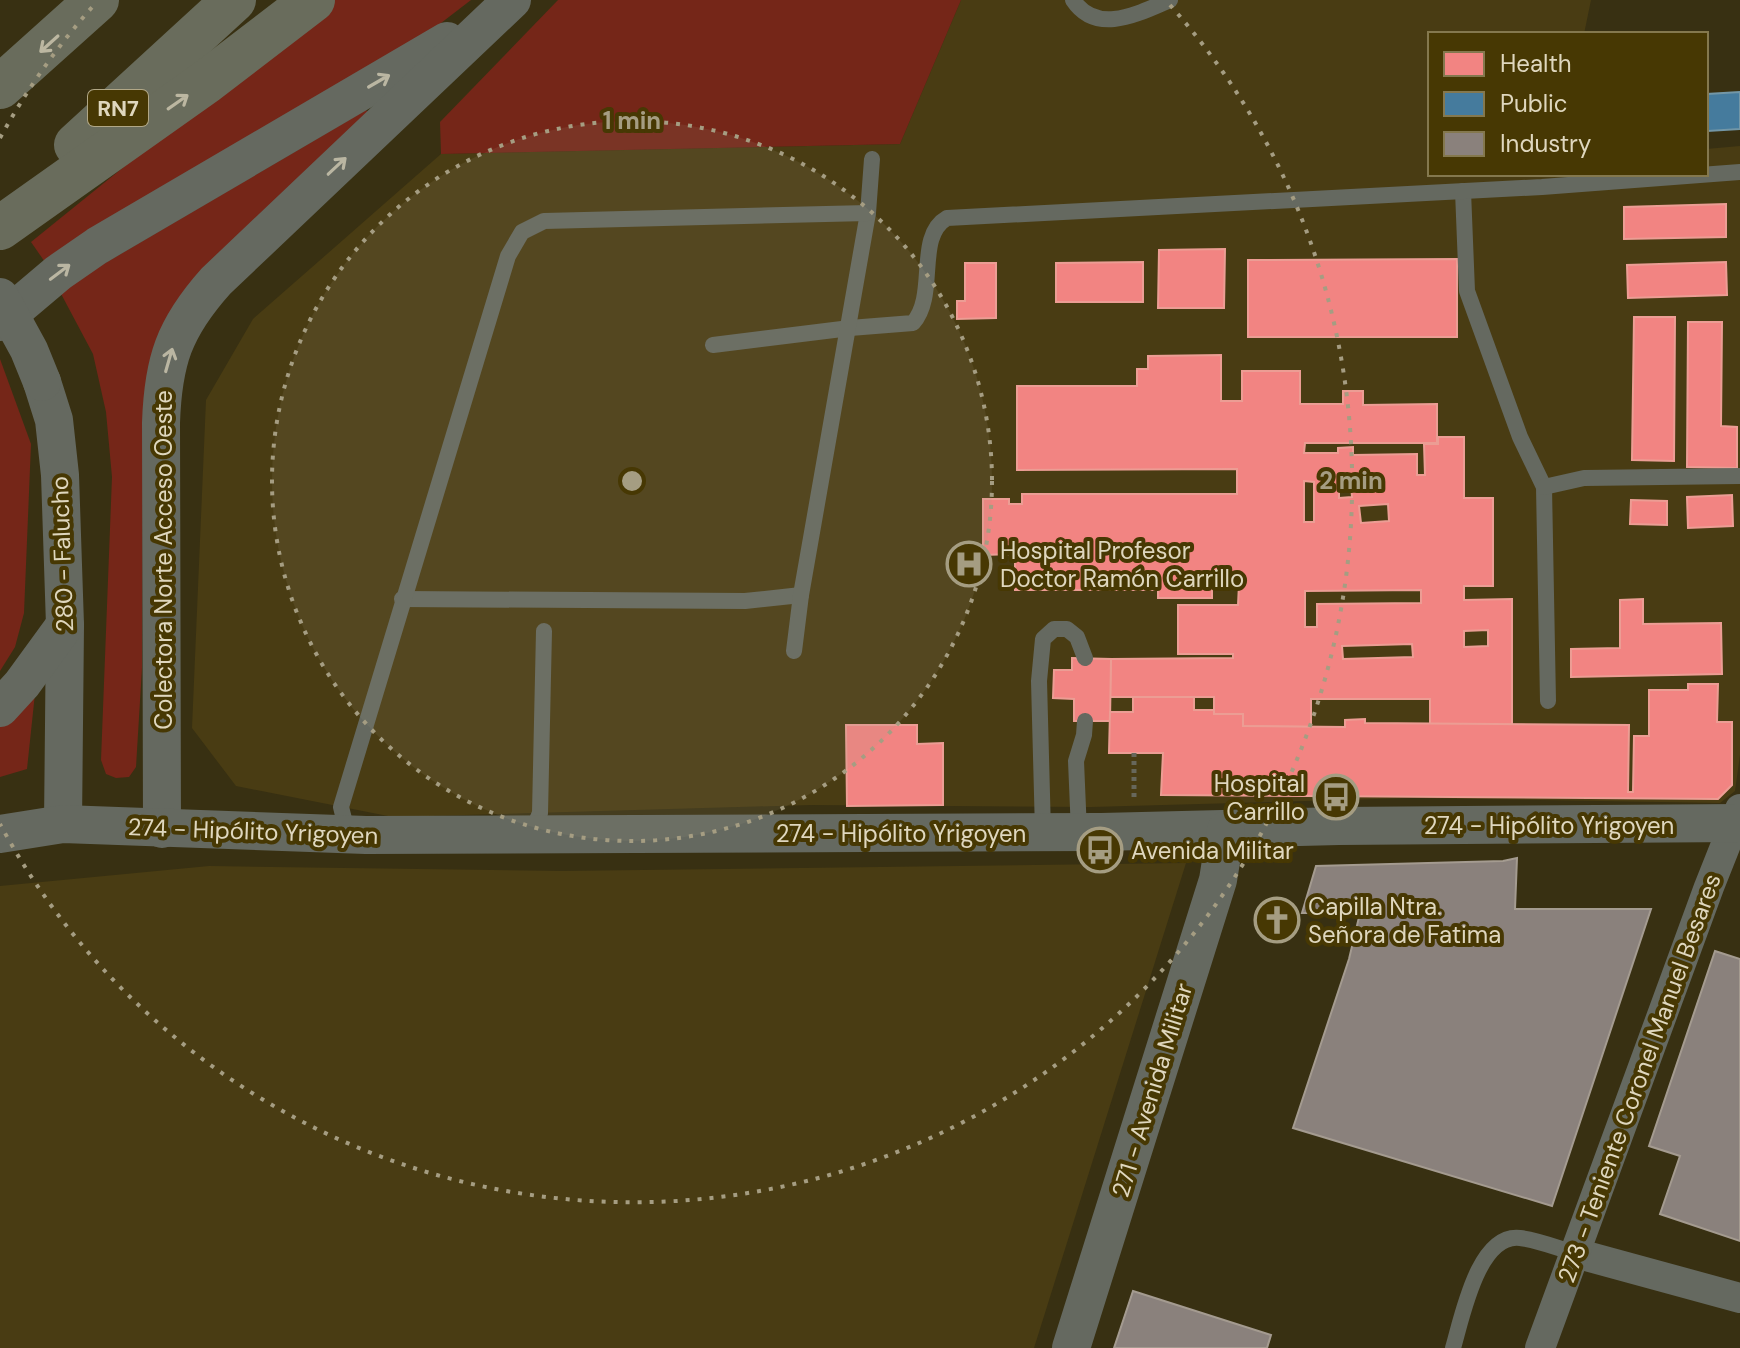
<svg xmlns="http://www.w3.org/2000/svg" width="1740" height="1348" font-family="'DM Sans',sans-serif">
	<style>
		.built { fill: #493c13 }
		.green { fill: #752618 }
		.health { fill: #f28482; stroke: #ec9d94; stroke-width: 2; fill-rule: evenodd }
		.public { fill: #457b9d; stroke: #7397a7; stroke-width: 2 }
		.industry { fill: #8a817c; stroke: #a49b90; stroke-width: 2 }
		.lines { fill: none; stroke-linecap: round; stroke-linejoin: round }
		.path { stroke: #67675b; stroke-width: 5; stroke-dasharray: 4 4; stroke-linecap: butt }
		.service { stroke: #656960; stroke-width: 16 }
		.minor { stroke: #656960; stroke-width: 30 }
		.tertiary { stroke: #656960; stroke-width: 38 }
		.motorway { stroke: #696c5c; stroke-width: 44 }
		.tertiary-bridge { stroke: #656960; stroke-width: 38 }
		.oneway { stroke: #bcb7a1 }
		.oneway2 { stroke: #bab6a2 }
		.ring { fill: none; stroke: #a59d82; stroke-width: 4; stroke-dasharray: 4 8 }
		.labels { text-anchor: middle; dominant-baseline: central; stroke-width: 8; stroke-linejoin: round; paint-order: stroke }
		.shield { fill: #473803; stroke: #b1a786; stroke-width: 2 }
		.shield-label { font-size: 22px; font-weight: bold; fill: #dfd7be }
		.poi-label { font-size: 24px; fill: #dfd7be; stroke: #473803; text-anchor: start }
		.street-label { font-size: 24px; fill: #dfd7be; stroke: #473803 }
		.centre { fill: #a59d82; stroke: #473803; stroke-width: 4 }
		.ring-label { font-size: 24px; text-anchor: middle; font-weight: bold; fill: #a59d82; stroke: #473803; stroke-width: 8; stroke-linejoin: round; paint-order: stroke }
	</style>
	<rect width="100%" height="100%" fill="#383012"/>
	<g class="built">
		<polygon points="961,0 1591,0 1584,34 1430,34 1430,174 1706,174 1706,149 1740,146 1740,755 1735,791 1720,803 1412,798 1091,807 811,805 393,817 236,786 192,728 206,400 253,319 441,154 900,144"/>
		<polygon points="1186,863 1034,1348 0,1348 0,886 209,866 562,871"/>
	</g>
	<g class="green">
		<polygon points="330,0 471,0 428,33 47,265 31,242"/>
		<polygon points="558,0 961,0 900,144 441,154 440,122"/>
		<polygon points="366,110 372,116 216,259 143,455 142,668 136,767 129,777 116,778 106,774 101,760 112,477 106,412 93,354 59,290"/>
		<polygon points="0,359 31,444 24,613 15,647 0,671"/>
		<polygon points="36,684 27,769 0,777 0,722"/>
	</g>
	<g class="health">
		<polygon points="1726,204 1726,237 1624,239 1624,207"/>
		<polygon points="1225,249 1224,308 1158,308 1159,250"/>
		<polygon points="1457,259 1457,337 1248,337 1248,260"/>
		<polygon points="1143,262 1143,302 1056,302 1056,263"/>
		<polygon points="1726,262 1727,295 1628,298 1627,265"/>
		<polygon points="965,263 996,263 996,318 957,319 957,301 965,301"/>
		<polygon points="1634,317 1675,317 1674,461 1632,460"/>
		<polygon points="1688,322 1722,322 1721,426 1737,427 1737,468 1687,467"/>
		<path d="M1221,355V401H1242V371H1300V404H1343V391H1363V405L1437,404V443H1305L1304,453H1338V448L1353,447V455L1417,454V475H1425L1424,444H1438V437H1464V498H1493V586H1464V600L1512,599V725L1430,724V699H1311V727L1243,726V714H1214V697H1110L1111,659L1233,658V654H1178V605H1238L1239,584H1212V598H1158V590H1015V554L983,555V499H1009V504H1022V494H1237V469L1017,470V386H1137V369H1148V356ZM1304,481L1314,482V522H1304ZM1351,484L1352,497L1339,498V485ZM1388,504L1389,521L1361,523L1359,506ZM1421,590V603L1317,604V627H1305V591ZM1488,630V646L1464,647V631ZM1412,644L1413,657L1343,659L1342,646Z"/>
		<polygon points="1732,495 1733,526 1688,528 1687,497"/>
		<polygon points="1631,500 1667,501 1667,525 1630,524"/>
		<polygon points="1643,599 1643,624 1721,623 1722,674 1571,677 1571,649 1620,648 1620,600"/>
		<polygon points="1072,658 1111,659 1110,721 1074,721 1074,699 1053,698 1054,670 1072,670"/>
		<polygon points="1688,684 1718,684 1717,722 1732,722 1732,785 1718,799 1161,795 1163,753 1109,753 1110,712 1133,712 1133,697 1194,697 1194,710 1214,710 1214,714 1243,714 1243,726 1345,727 1345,720 1365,719 1365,723 1629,725 1628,792 1633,792 1634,736 1649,736 1649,690 1688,690"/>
		<polygon points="846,725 917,725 917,744 943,743 943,805 847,806"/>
	</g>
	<polygon class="public" points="1740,92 1740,129 1708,131 1707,94"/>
	<g class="industry">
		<polygon points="1517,858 1515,909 1651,909 1552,1206 1293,1128 1349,959 1360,913 1302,913 1316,866 1503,861"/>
		<polygon points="1715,951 1740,959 1740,1241 1660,1214 1680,1156 1649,1146"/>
		<polygon points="1133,1291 1271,1335 1267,1348 1114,1348"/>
	</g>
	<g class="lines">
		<polyline class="path" points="1134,753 1134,799"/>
		<g class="service">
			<path d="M1073,0C1097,36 1139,13 1170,0"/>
			<polyline points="1463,191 1467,291 1520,437 1544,487 1548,701"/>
			<path d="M713,345L850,328L913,323C938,295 915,236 947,218L1542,187L1740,172"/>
			<polyline points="1544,487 1584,478 1740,476"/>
			<polyline points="402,599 745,601 801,595"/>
			<polyline points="794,651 801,595 868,213 872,159"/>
			<polyline points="1043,832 1039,681 1043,639 1054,629 1067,629 1077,637 1085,658"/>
			<polyline points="1079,832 1076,761 1084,735 1085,721"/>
			<polyline points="531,834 540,813 544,631"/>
			<polyline points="348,835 341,807 508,256 522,232 544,221 868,213"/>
			<path d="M1453,1348C1462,1318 1478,1233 1520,1238C1538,1240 1557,1248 1575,1253"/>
		</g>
		<g class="minor">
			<polyline points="1575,1253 1740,1298"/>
			<polyline points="1540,1348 1709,887 1740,809"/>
		</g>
		<g class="tertiary">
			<polyline points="0,322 58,273 97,246 447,41"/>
			<polyline points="42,382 54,420 60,475 65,625 63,824"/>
			<polyline points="0,708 22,684 65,625"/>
			<path d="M162,829L161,423C163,361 174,328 216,281L512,0"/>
			<polyline points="0,834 63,824 366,835 1101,832 1339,826 1740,823"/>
			<polyline points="1071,1348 1218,880 1226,830"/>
		</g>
		<g class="motorway">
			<polyline points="0,87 97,0"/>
			<polyline points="76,145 234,0"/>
			<polyline points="0,228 206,82 313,0"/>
		</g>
		<polyline class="tertiary-bridge" points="0,297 29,350 42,382"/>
	</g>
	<defs><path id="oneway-shaft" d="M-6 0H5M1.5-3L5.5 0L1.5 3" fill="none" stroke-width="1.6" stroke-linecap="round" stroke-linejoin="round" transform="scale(2)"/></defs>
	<g class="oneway">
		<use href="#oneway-shaft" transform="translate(49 44) rotate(138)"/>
		<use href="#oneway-shaft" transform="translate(178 102) rotate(-35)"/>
	</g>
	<g class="oneway2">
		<use href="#oneway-shaft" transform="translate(379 81) rotate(-30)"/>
		<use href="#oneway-shaft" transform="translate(337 166) rotate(-43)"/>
		<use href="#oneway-shaft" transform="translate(60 272) rotate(-37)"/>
		<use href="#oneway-shaft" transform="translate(169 360) rotate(-74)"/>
	</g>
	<circle cx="632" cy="481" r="360" fill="#a59d82" fill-opacity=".12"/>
	<g class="ring">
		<circle cx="632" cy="481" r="360"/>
		<path d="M0 138A719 719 0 0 1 94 5M1170 5A719 719 0 1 1 0 824"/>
	</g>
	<defs>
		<g id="hospital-ring" transform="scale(2.3)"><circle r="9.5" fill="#473803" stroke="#a59d82" stroke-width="1.5"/><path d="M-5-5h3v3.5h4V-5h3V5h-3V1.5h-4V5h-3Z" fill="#a59d82"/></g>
		<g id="bus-ring" transform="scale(2.3)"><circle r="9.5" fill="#473803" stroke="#a59d82" stroke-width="1.5"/><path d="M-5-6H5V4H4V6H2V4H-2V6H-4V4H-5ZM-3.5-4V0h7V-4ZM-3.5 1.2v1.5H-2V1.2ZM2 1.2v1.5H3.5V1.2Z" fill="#a59d82"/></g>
		<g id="church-ring" transform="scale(2.3)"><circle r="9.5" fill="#473803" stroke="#a59d82" stroke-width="1.5"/><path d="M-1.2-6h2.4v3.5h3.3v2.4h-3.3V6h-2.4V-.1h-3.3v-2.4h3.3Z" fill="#a59d82"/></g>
	</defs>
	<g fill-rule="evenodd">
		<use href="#hospital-ring" x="969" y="564"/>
		<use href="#bus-ring" x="1336" y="797"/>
		<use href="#bus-ring" x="1100" y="850"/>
		<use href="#church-ring" x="1277" y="920"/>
	</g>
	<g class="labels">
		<rect class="shield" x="88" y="90" width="60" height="36" rx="6"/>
		<g class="shield-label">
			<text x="118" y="108">RN7</text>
		</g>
		<g class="poi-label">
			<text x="1000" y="550">Hospital Profesor<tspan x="1000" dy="28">Doctor Ramón Carrillo</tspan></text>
			<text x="1305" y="783" text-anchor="end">Hospital<tspan x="1305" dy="28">Carrillo</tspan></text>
			<text x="1131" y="850">Avenida Militar</text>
			<text x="1308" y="906">Capilla Ntra.<tspan x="1308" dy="28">Señora de Fatima</tspan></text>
		</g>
		<g class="street-label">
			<text transform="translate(62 554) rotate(-92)">280 - Falucho</text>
			<text transform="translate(163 560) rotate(-90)">Colectora Norte Acceso Oeste</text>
			<text x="1549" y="825">274 - Hipólito Yrigoyen</text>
			<text transform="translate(253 831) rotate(2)">274 - Hipólito Yrigoyen</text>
			<text x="901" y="833">274 - Hipólito Yrigoyen</text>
			<text transform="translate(1639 1078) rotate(-70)">273 - Teniente Coronel Manuel Besares</text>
			<text transform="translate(1152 1090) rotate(-73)">271 - Avenida Militar</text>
		</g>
	</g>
	<circle cx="632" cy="481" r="12" class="centre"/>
	<g class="ring-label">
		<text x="632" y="129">1 min</text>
		<text x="1351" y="489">2 min</text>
	</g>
	<rect x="1428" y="32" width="280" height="144" fill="#473803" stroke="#84784e" stroke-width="2"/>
	<rect x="1444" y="52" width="40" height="24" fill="#f28482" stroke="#84784e" stroke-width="2"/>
	<text x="1500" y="72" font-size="24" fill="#dfd7be">Health</text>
	<rect x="1444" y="92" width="40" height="24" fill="#457b9d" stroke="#84784e" stroke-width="2"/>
	<text x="1500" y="112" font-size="24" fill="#dfd7be">Public</text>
	<rect x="1444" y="132" width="40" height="24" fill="#8a817c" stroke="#84784e" stroke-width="2"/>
	<text x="1500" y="152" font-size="24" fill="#dfd7be">Industry</text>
</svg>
